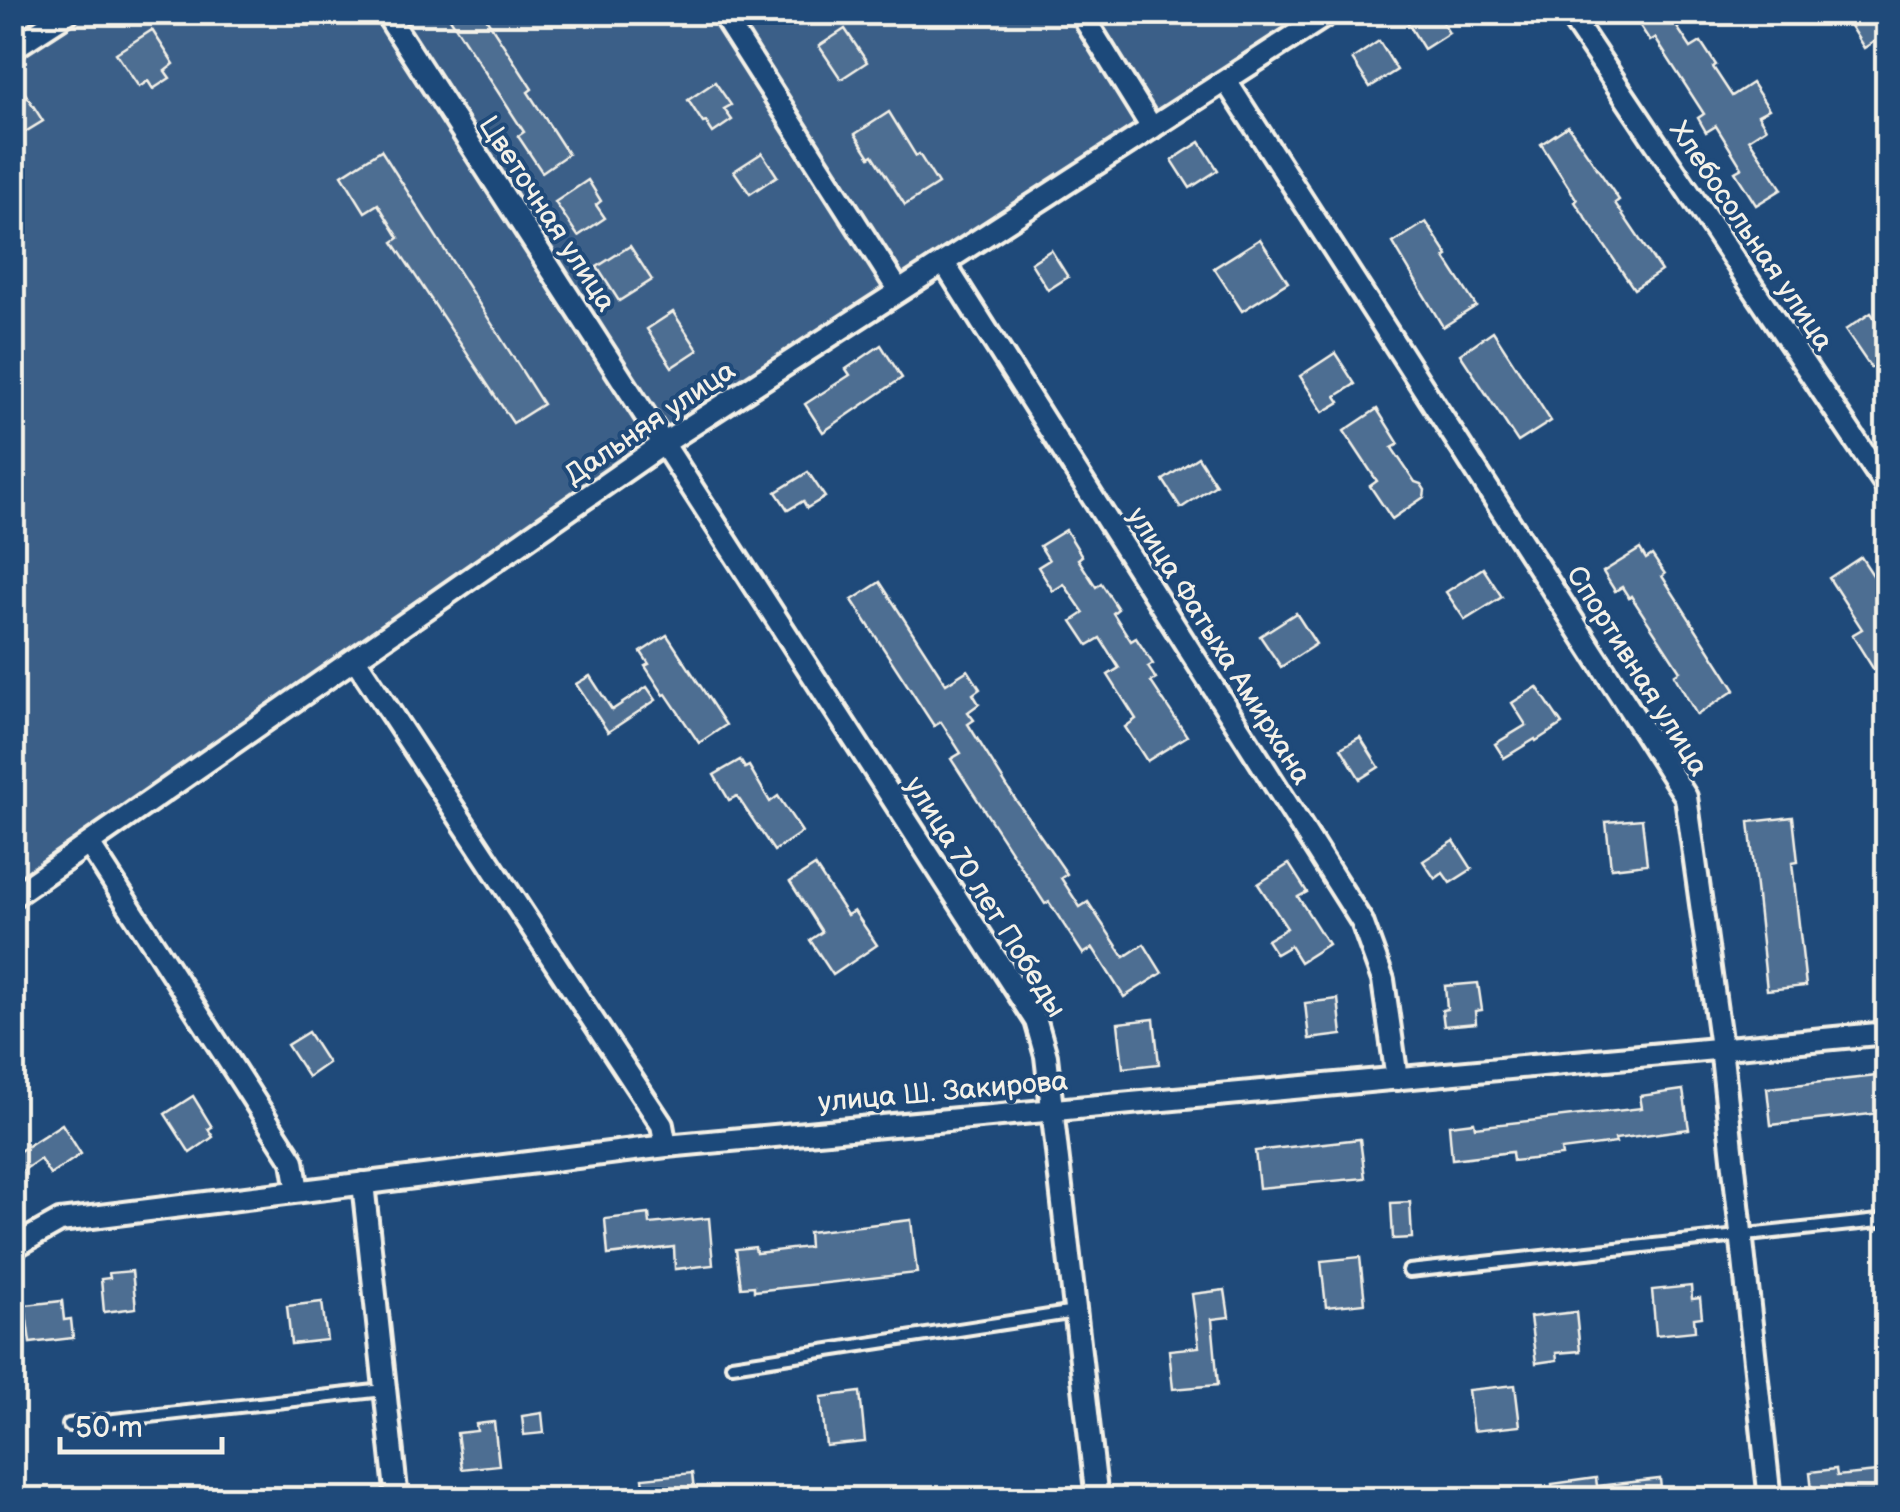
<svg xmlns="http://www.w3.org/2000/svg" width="1900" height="1512" font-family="'Balsamiq Sans',sans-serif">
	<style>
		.grass { fill: #3a5f88; stroke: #97a8b8; stroke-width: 2.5 }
		.building { fill: #4d6e92; stroke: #f4f1e8; stroke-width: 2.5 }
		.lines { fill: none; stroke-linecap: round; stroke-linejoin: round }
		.service-casing { stroke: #f4f1e8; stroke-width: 18 }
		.minor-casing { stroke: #f4f1e8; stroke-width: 28 }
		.service { stroke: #1f4a7a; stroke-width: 10 }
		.minor { stroke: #1f4a7a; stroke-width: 20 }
		.labels { text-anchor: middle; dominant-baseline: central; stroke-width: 8; stroke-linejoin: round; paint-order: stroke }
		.street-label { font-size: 28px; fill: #f4f1e8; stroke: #1f4a7a }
	</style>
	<rect width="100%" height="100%" fill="#1f4a7a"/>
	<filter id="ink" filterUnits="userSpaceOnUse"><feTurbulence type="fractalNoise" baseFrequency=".01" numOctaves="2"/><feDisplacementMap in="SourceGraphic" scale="20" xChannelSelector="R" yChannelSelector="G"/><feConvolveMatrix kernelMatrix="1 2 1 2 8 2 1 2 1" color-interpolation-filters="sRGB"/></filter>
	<g filter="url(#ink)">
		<polygon class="grass" points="13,13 1307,13 853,308 13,897"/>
		<g class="building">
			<polygon points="446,12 482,12 532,89 528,92 568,154 542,172 518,136 524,132"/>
			<polygon points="1401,12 1436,12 1449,33 1424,49"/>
			<polygon points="1631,12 1667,12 1691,48 1701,42 1716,65 1713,67 1732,96 1752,83 1769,109 1758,115 1766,128 1749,139 1782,189 1756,205 1735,172 1742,168 1716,126 1706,132 1698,118 1704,114 1655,38 1650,41"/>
			<polygon points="1860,12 1888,12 1888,33 1864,48 1847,21"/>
			<polygon points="845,29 867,62 841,79 819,46"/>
			<polygon points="152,30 174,64 165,71 170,78 153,89 148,81 139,87 116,53"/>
			<polygon points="1379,41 1397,70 1370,87 1352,59"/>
			<polygon points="12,73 43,121 12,140"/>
			<polygon points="715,82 731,105 724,109 732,120 713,133 706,122 703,123 688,100"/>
			<polygon points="889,112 916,156 919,154 938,184 905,205 873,155 870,157 855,134"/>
			<polygon points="1568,126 1619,200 1615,203 1661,271 1634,289 1575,202 1577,200 1541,144"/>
			<polygon points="1200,142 1218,170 1190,188 1172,160"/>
			<polygon points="381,150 543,404 513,423 393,242 399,238 378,204 365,212 342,175"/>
			<polygon points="762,153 777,176 750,194 734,171"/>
			<polygon points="588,180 601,201 596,205 605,218 578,236 555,202"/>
			<polygon points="1426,222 1448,256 1445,258 1476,306 1443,327 1393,243"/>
			<polygon points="1260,239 1288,282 1242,311 1214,268"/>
			<polygon points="630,246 652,280 619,301 597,267"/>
			<polygon points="1051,250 1068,277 1048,290 1031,263"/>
			<polygon points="673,312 698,350 672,367 647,329"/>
			<polygon points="1871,313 1888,337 1888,357 1871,368 1845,330"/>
			<polygon points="1493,331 1551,421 1518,442 1460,354"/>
			<polygon points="881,345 902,378 823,432 805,404 850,375 846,369"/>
			<polygon points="1335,353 1355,384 1336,396 1340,402 1323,412 1300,376"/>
			<polygon points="1377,409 1399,444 1392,448 1415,482 1421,484 1425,490 1424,497 1392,519 1370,486 1377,481 1344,431"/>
			<polygon points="1198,457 1216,485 1181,508 1163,480"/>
			<polygon points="808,472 825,497 807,508 803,501 788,510 776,492"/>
			<polygon points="1066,530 1082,556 1078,559 1096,587 1101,583 1118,609 1113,613 1131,641 1136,638 1153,664 1148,667 1156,679 1151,682 1187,736 1147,761 1125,727 1136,719 1108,675 1119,668 1100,638 1088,645 1072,621 1084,613 1064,584 1053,591 1038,567 1049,560 1040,546"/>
			<polygon points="1640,549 1646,559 1652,555 1665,574 1662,576 1735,690 1697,715 1674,675 1680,671 1631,596 1629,598 1622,587 1615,591 1603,572"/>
			<polygon points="1861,557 1888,598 1888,661 1874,670 1852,635 1862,629 1829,578"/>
			<polygon points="1483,568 1502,597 1465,620 1446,592"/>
			<polygon points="880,582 946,684 968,670 980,689 973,694 979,704 968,712 974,720 968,724 1015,799 1067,874 1061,878 1080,907 1088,902 1124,957 1144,944 1162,973 1124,997 1093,948 1083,954 1049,902 1045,904 951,759 961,753 941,722 934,726 852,600"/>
			<polygon points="1296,613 1316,644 1281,667 1260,636"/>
			<polygon points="667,635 726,725 699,743 666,694 664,695 645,666 649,664 641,652"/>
			<polygon points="590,676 612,710 647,687 656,700 608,732 576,684"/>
			<polygon points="1537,687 1562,724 1536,741 1535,739 1504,758 1495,744 1526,725 1512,703"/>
			<polygon points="1360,737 1379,767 1360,779 1341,748"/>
			<polygon points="740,760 745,768 749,766 770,802 778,796 802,832 774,851 737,796 729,800 714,775"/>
			<polygon points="1793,817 1798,862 1792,863 1806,986 1767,990 1749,822"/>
			<polygon points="1642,819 1647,864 1611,868 1606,822"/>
			<polygon points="1454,841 1472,869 1450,883 1443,873 1435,879 1423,861"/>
			<polygon points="1289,864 1307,892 1298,897 1328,944 1300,962 1290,946 1276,954 1267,940 1287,928 1258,884"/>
			<polygon points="815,866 847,915 854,911 877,945 833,975 810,940 822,932 790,882"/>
			<polygon points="1478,983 1482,1010 1475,1011 1476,1023 1444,1026 1442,1010 1447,1009 1445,986"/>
			<polygon points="1338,999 1342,1035 1309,1039 1305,1003"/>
			<polygon points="1154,1019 1159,1064 1123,1068 1118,1023"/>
			<polygon points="308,1032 328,1063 308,1077 287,1045"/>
			<polygon points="1877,1076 1881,1113 1771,1125 1767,1088"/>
			<polygon points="1683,1090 1689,1129 1615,1139 1616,1143 1561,1150 1562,1156 1513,1161 1512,1152 1452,1159 1449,1125 1474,1122 1475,1127 1642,1108 1640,1096"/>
			<polygon points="193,1096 212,1127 208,1129 213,1137 190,1153 165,1114"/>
			<polygon points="62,1124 81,1154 50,1175 40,1159 12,1178 12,1156"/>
			<polygon points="1360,1139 1365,1178 1259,1188 1255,1151"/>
			<polygon points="1410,1202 1412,1238 1393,1239 1391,1203"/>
			<polygon points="649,1214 650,1224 709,1218 713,1265 675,1269 674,1247 608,1255 605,1219"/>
			<polygon points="911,1220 917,1273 754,1291 754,1286 741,1287 736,1249 755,1247 756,1253 809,1247 808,1232"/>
			<polygon points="1360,1257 1365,1303 1326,1307 1321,1261"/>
			<polygon points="132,1271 136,1308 104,1312 101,1279 110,1278 109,1273"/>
			<polygon points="1691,1286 1692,1299 1700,1298 1702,1317 1694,1318 1695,1331 1656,1335 1652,1290"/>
			<polygon points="1225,1290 1229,1317 1212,1319 1218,1385 1173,1389 1169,1350 1199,1347 1192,1294"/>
			<polygon points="62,1301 64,1320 71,1319 73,1338 30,1343 25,1305"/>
			<polygon points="322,1302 327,1340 291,1344 287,1306"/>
			<polygon points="1576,1312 1580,1351 1556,1353 1557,1360 1536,1363 1530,1317"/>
			<polygon points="1515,1385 1520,1426 1473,1431 1468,1390"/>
			<polygon points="860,1392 865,1442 826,1446 821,1397"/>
			<polygon points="542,1413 544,1433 524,1435 522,1416"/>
			<polygon points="494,1422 499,1465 462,1469 457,1433 477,1431 476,1424"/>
			<polygon points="1836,1469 1837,1476 1888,1471 1888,1500 1813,1500 1810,1472"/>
			<polygon points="692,1473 695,1500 646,1500 643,1478"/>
			<polygon points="1596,1478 1597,1486 1660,1479 1662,1500 1554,1500 1552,1484"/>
		</g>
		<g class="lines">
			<g class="service-casing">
				<g id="service">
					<polyline points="1409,1271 1888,1220"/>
					<polyline points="732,1365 1075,1312"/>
					<polyline points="69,1425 384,1390"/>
				</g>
			</g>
			<g class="minor-casing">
				<g id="minor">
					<polyline points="385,12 1036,1021 1046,1056 1097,1500"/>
					<polyline points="721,12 899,291"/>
					<polyline points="1080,12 1152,128"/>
					<polyline points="1568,12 1888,489"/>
					<polyline points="12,49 69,12"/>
					<polyline points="1226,81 1686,797 1721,1047 1770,1500"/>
					<polyline points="944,263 1362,922 1383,980 1397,1079"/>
					<polyline points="355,659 662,1125 666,1146"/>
					<polyline points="89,844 293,1161 298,1191"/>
					<polyline points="12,897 663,444 1331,12"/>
					<polyline points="363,1183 397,1500"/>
					<polyline points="12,1248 60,1221 666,1146 1888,1033"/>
				</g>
			</g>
			<use href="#service" class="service"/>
			<use href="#minor" class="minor"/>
		</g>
	</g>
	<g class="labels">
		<g class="street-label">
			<text transform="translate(547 214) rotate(57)">Цветочная улица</text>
			<text transform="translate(1751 236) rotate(56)">Хлебосольная улица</text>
			<text transform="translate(650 423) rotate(-34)">Дальняя улица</text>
			<text transform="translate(1219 646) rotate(58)">улица Фатыха Амирхана</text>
			<text transform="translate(1637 671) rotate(58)">Спортивная улица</text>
			<text transform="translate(985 897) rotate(58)">улица 70 лет Победы</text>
			<text transform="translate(943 1092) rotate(-5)">улица Ш. Закирова</text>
		</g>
	</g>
	<rect width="1900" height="1512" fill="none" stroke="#1f4a7a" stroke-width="50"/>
	<rect x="25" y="25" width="1850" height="1462" fill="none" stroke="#f4f1e8" stroke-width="4" filter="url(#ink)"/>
	<path d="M60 1437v15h162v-15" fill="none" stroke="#f4f1e8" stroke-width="5"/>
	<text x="75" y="1437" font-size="30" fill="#f4f1e8" stroke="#1f4a7a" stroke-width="8" paint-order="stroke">50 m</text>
</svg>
